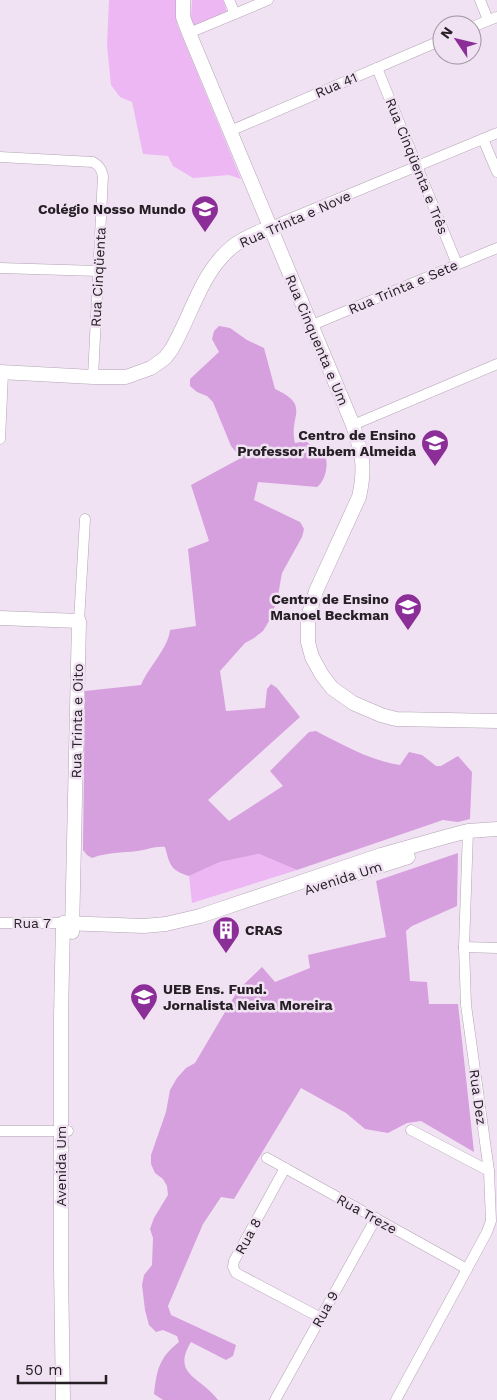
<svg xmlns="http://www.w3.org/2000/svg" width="497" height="1400" font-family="'Work Sans',sans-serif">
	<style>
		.green { fill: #edb7f4 }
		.forest { fill: #d69fdd }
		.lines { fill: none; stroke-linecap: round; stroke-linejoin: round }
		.street-casing { stroke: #b2a4b4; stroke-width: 11 }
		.secondary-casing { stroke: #b2a4b4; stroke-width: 15 }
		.street { stroke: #fff; stroke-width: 10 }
		.secondary { stroke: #fff; stroke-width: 14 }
		.labels { text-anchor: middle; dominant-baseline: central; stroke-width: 5; stroke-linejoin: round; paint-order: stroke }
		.street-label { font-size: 14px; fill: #262026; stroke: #f1e2f3 }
		.poi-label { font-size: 14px; font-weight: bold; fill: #262026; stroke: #f1e2f3; text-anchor: end }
	</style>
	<rect width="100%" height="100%" fill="#f1e2f3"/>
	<g class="green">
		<polygon points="109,0 177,0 177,24 241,179 229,175 193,178 173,166 168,156 143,154 132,102 120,97 111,85 107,46"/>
		<polygon points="192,0 223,0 227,12 194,27 191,18"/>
		<polygon points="259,854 297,870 192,903 189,876 220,862"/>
	</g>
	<g class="forest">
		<path d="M219,326L230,328L247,340L264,348L275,389C312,406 288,416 295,443L306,441C312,447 314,446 320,449C331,456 327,480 317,487L258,482L254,500L300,522L304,529L302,537L282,573L277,601L269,621L263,631L254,638L245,643L220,671L226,711L265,708L267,689L271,684L277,688L300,717L208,800L229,821L283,786L270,771L309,732L316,731C341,744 371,761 400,765L409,752L422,755L436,766H441L458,756L472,772L470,819L458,822L443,820L297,870L259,854L220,862L189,876C170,870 170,865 165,847C155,846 147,850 137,851C122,853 107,852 92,858L87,855L83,850L85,691L141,685C149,666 168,649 170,630L196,626L188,549L209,541L191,485L241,458L231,446L213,402L207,396L197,392L190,386V379L219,352L212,339L214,331Z"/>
		<path d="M458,853L457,906L412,926L406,931L410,981L427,982L429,1004H458L474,1152L421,1121L407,1123L388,1133L365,1129L346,1113L301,1088L234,1199L221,1197L203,1224L168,1306L171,1315L236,1345L233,1356L226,1360L191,1342C171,1375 201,1377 218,1400H163L154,1394C157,1369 159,1358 179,1342L177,1336L163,1330L156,1332L149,1325L145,1310L142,1285L144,1275L152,1265L153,1238L150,1229L154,1218L168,1195L167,1186L163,1179L155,1173L151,1164V1155L166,1112L170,1090L177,1078L186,1068L195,1063L238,990L262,967L275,982L310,968L308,955L386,937L376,881Z"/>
	</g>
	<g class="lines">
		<g class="street-casing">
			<g id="street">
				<polyline points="229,0 235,14"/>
				<polyline points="480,0 488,20"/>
				<polyline points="472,27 497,17"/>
				<polyline points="189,33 268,0"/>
				<polyline points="377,68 457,264"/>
				<polyline points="230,131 442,40"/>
				<polyline points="483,139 497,172"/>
				<path d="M0,157L93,162C100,166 101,169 103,176L93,377"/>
				<polyline points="270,227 497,133"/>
				<polyline points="0,268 98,271"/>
				<polyline points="310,326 497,248"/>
				<polyline points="353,425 497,364"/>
				<polyline points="0,439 3,373"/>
				<polyline points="79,621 85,519"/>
				<polyline points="0,923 63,923"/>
				<polyline points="464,947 497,948"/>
				<polyline points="411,1130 489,1171"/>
				<polyline points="0,1131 68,1131"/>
				<polyline points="267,1158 467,1269"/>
				<polyline points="285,1168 234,1261 233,1267 236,1273 321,1318"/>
				<polyline points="275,1400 376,1218"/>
				<polyline points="396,1400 467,1269 487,1232 491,1221 489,1171 466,1005 464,947 468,831"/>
			</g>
		</g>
		<g class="secondary-casing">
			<g id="secondary">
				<path d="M183,0V17L189,33L353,425C362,454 366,466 359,497L316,591L308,617V642L312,657L322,675L332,688L353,703L381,715L396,719L497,721"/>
				<path d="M0,372L93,377H126L151,368L165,358L171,350C191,317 201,272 232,247C243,238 257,233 270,227"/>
				<polyline points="0,618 79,621 72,932"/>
				<polyline points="326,883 408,857"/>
				<polyline points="63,1400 61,1268 61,1016 63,923 144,926 166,924 200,916 381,855 445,837 468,831 497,829"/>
			</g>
		</g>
		<use href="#street" class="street"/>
		<use href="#secondary" class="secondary"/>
	</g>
	<defs>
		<g id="school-pin" transform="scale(1.4375)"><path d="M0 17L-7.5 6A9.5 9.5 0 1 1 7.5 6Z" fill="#8b2e98" stroke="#f1e2f3"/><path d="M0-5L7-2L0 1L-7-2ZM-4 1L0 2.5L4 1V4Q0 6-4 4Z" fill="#fff"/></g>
		<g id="building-pin" transform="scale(1.4375)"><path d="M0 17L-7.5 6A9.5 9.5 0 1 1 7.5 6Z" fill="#8b2e98" stroke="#f1e2f3"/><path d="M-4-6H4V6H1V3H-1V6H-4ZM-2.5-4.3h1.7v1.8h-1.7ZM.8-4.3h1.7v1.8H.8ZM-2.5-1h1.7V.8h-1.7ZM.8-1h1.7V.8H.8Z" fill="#fff"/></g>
	</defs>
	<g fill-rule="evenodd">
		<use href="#school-pin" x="205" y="209"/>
		<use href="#school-pin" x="435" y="443"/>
		<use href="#school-pin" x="408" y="607"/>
		<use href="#building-pin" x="226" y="930"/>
		<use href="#school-pin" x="144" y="997"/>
	</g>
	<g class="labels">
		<g class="street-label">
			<text transform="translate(336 85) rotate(-23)">Rua 41</text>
			<text transform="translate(417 166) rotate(68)">Rua Cinqüenta e Três</text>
			<text transform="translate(295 219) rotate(-24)">Rua Trinta e Nove</text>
			<text transform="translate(98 277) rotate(-87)">Rua Cinqüenta</text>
			<text transform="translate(403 287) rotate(-23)">Rua Trinta e Sete</text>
			<text transform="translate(317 340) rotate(67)">Rua Cinquenta e Um</text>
			<text transform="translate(77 721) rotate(-89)">Rua Trinta e Oito</text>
			<text transform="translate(343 878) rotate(-18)">Avenida Um</text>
			<text x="32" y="923">Rua 7</text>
			<text transform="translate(478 1097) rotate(82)">Rua Dez</text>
			<text transform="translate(61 1166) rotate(-90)">Avenida Um</text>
			<text transform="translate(367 1214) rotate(29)">Rua Treze</text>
			<text transform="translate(248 1236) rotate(-61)">Rua 8</text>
			<text transform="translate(325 1309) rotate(-61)">Rua 9</text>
		</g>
		<g class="poi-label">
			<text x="186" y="209">Colégio Nosso Mundo</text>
			<text x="416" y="435">Centro de Ensino<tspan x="416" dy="16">Professor Rubem Almeida</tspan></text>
			<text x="389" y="599">Centro de Ensino<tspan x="389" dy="16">Manoel Beckman</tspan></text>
			<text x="245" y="930" text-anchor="start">CRAS</text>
			<text x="163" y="989" text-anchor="start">UEB Ens. Fund.<tspan x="163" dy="16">Jornalista Neiva Moreira</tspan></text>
		</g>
	</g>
	<g transform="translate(457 40) rotate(305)"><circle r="24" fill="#f1e2f3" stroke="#a094a1"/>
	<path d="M0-4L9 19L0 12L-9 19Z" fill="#8b2e98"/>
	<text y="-8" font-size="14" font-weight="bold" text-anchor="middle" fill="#262026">N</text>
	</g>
	<path d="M18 1375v8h88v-8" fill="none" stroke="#262026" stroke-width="2.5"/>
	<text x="25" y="1375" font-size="15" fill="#262026" stroke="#f1e2f3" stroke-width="4" paint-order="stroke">50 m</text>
</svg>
